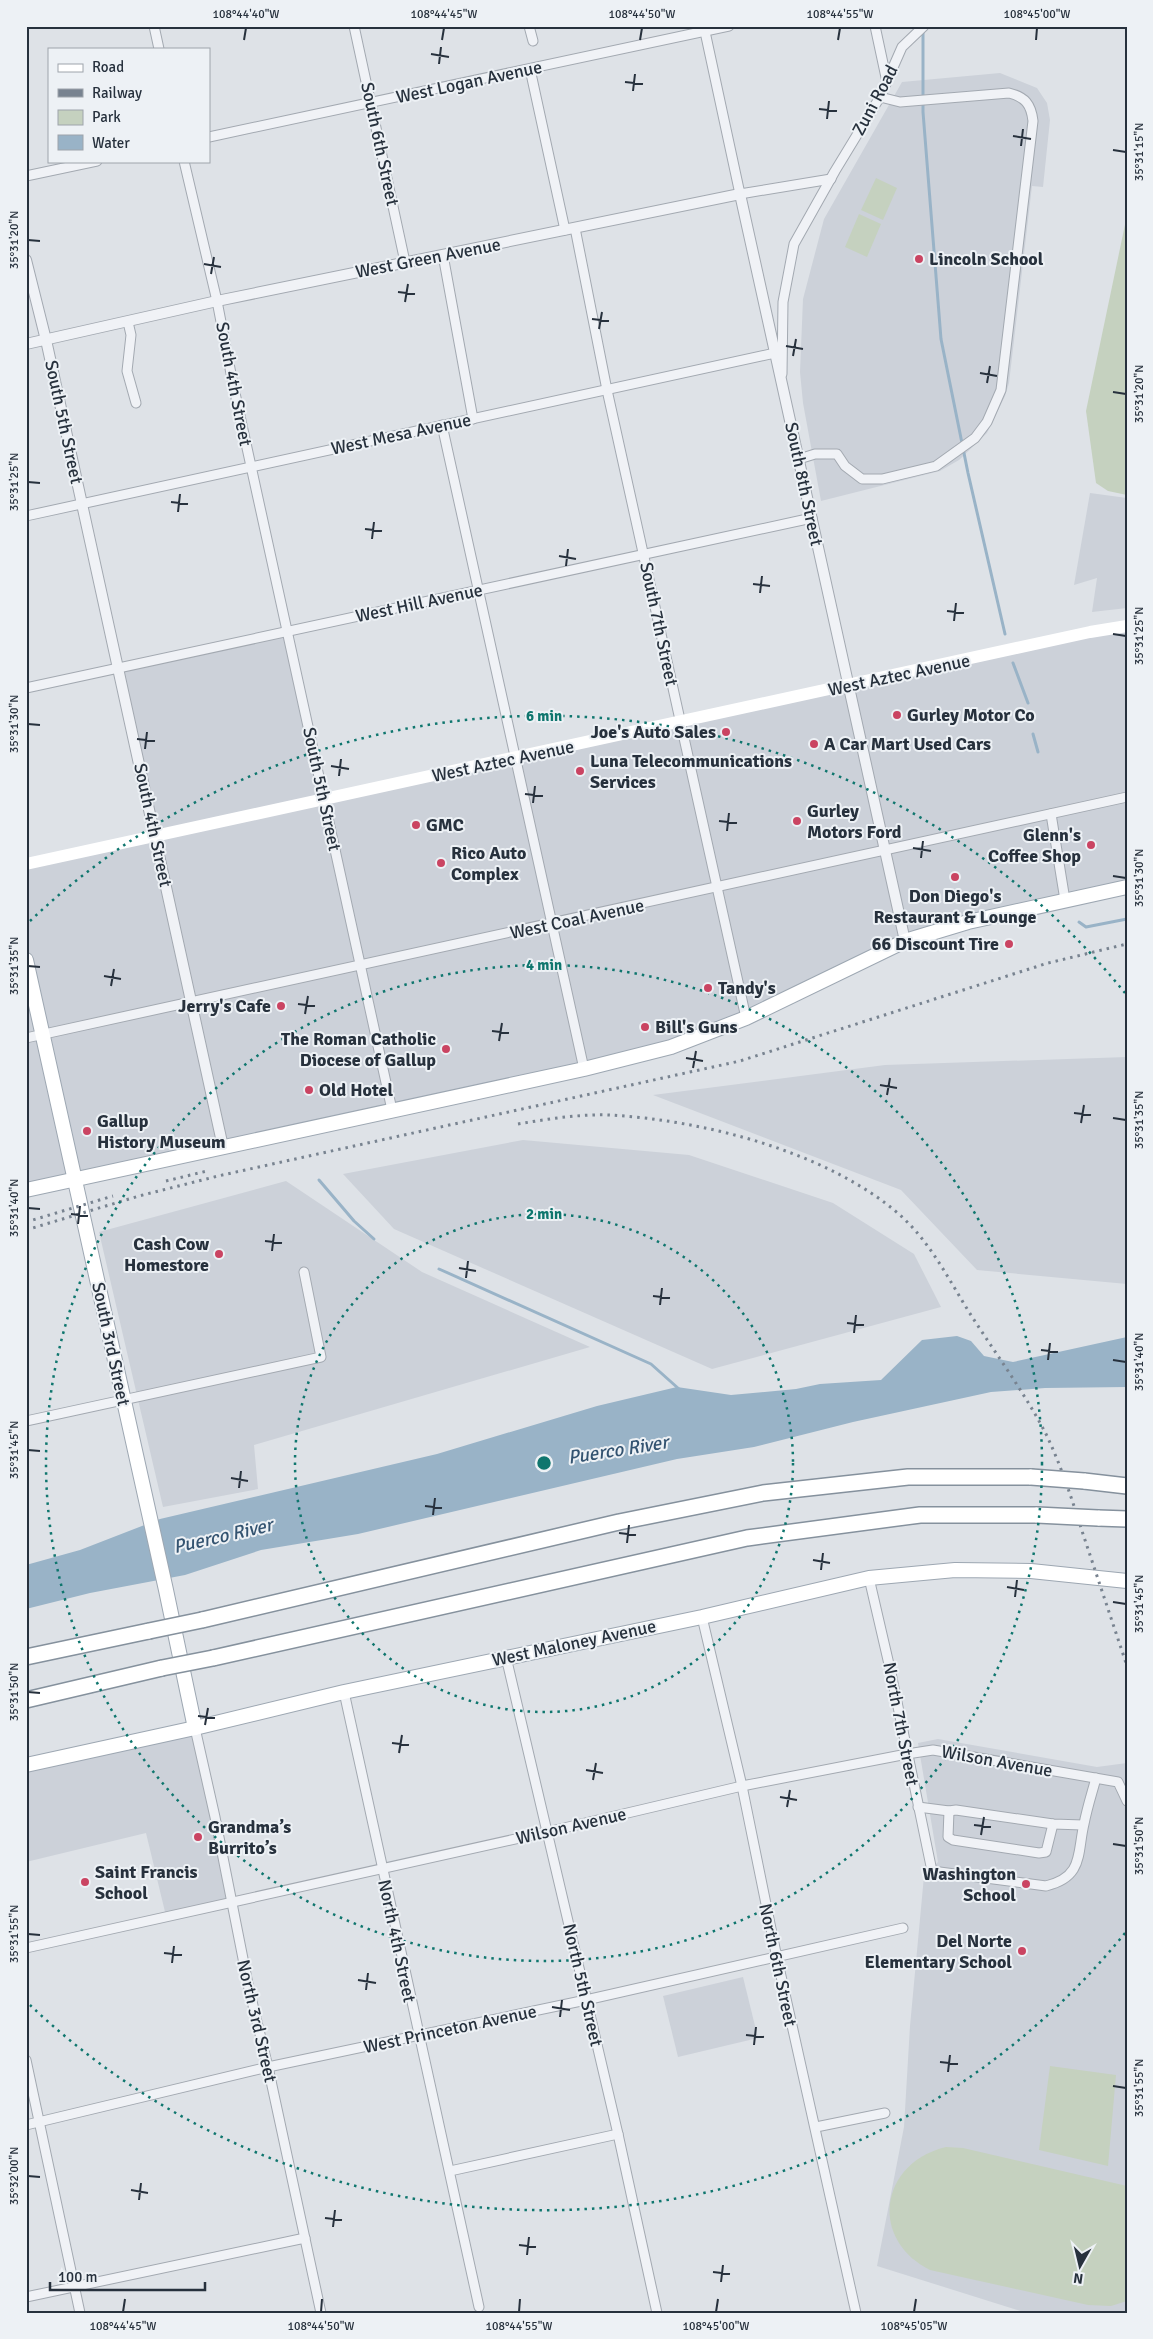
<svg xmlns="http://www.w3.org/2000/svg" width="1153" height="2339" font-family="Signika,sans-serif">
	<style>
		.built { fill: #ccd1d9 }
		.green { fill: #c5d1bf }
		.water { fill: #99b3c7 }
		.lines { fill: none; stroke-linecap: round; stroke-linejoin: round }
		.stream { stroke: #99b3c7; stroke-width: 3 }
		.minor-casing { stroke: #a3a9b1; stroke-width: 11 }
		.tertiary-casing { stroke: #a3a9b1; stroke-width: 12 }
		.primary-casing { stroke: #9da7b2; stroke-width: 16 }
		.motorway-casing { stroke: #85919d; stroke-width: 18 }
		.minor { stroke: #f0f2f6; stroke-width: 9 }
		.tertiary { stroke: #f0f2f6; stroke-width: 10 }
		.secondary { stroke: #fff; stroke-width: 12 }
		.primary { stroke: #fff; stroke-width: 14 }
		.motorway { stroke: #fff; stroke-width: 15 }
		.rail { stroke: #788390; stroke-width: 3; stroke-dasharray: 2.5 5; stroke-linecap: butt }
		.motorway-bridge-casing { stroke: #85919d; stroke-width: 18; stroke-linecap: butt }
		.motorway-bridge { stroke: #fff; stroke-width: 15 }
		.ticks { fill: none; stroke: #27313d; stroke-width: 2 }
		.ring { fill: none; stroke: #0f766e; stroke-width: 2.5; stroke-dasharray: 2.5 5 }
		.poi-dot { fill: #ca4462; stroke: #edf1f5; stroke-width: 2 }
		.labels { text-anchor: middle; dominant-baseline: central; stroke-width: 4; stroke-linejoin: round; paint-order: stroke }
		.street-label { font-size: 18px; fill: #27313d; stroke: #edf1f5 }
		.poi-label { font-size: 18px; font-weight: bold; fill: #27313d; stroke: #edf1f5; text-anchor: start }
		.water-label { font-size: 19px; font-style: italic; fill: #335370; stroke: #edf1f5 }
		.centre { fill: #0f766e; stroke: #edf1f5; stroke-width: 2.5 }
		.ring-label { font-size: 15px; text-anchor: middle; font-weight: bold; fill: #0f766e; stroke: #edf1f5; stroke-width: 4; stroke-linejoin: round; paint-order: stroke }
		.neatline { fill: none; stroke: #27313d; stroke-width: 2 }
		.ticks-label { font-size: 12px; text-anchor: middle; fill: #27313d }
	</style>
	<rect width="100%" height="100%" fill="#dee2e7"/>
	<g class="built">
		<polygon points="1000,73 1037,88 1047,103 1050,120 1043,187 1032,186 1009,383 1005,396 987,433 959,460 940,471 821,501 803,403 800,372 803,299 824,219 902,82"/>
		<polygon points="1090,493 1127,498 1127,608 1092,612 1097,578 1074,585"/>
		<polygon points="1127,626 1127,887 968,922 671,1047 26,1190 26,864 155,836 118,668 287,632 324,799"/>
		<polygon points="1127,1057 1127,1284 977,1270 901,1190 653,1095 885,1065"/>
		<polygon points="523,1140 689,1155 833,1203 914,1254 941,1307 712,1369 394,1229 343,1174"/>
		<polygon points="286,1181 422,1272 590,1347 254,1445 258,1489 163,1507 99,1232"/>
		<polygon points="195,1728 230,1901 166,1916 146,1833 26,1862 26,1765"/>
		<polygon points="938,1739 1097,1767 1127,1763 1127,2313 1027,2313 877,2266 904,2127 910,2026 924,1876 938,1862 918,1743"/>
		<polygon points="743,1977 758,2038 678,2057 663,1996"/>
	</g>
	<g class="green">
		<polygon points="876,178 897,188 883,220 861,210"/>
		<polygon points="859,214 881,224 867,257 845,247"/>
		<polygon points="1127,215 1127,495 1108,491 1096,483 1086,411"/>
		<polygon points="1050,2066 1116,2075 1108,2166 1039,2150"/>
		<path d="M946,2147L963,2148L1127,2186V2301L1111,2306L1088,2305L930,2270C869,2240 879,2163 946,2147Z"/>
	</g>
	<polygon class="water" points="957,1336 971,1341 984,1356 1013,1362 1127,1337 1127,1387 1045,1388 991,1392 853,1422 754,1447 677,1459 358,1534 261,1550 185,1575 90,1593 26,1609 26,1565 80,1550 160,1519 437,1454 597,1406 677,1387 731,1395 796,1389 820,1384 881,1380 922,1340"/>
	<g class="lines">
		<g class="stream">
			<polyline points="923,29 923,112 941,339 968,473 1005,634"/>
			<polyline points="1013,663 1028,703"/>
			<polyline points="1033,734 1038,752"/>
			<polyline points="1079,922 1086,927 1127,919"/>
			<polyline points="319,1180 354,1221 374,1239"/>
			<polyline points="439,1269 651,1364 679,1389"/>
		</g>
		<g class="minor-casing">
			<g id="minor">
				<polyline points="154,26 159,49"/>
				<polyline points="354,26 405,262"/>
				<polyline points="529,26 533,41"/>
				<polyline points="875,26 887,82"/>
				<polyline points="704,27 740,194 831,179"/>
				<polyline points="530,69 565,230"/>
				<polyline points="209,137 729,26"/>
				<polyline points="184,161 217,301 233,384 392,1110"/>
				<polyline points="26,176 97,161"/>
				<polyline points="575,228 607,390 746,1018"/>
				<polyline points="443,255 473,419"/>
				<polyline points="128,322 131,335 127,371 136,403"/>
				<polyline points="782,374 783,302 794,244 835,171 880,97 902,47 924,26"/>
				<polyline points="442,425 584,1069"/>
				<path d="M799,459L815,454H837L845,466L862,479H882L936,466L975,438L987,422L1001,390L1033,121C1031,104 1025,97 1009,93L900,102L880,97"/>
				<polyline points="26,516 775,353"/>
				<polyline points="26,688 812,518"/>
				<polyline points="1051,814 1065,900"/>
				<polyline points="26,1038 1127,797"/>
				<polyline points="26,1421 321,1357 304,1272"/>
				<path d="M869,1578L891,1673L932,1871L1046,1886C1084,1877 1077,1853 1084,1824C1087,1808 1092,1793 1096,1778"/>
				<polyline points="702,1617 742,1786 777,1958 856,2313"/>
				<polyline points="506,1657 618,2134 657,2313"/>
				<polyline points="344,1692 479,2307"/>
				<polyline points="195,1728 215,1817 249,1989 268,2067 321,2313"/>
				<polyline points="918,1807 949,1811 956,1810 1053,1824 1083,1825"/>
				<polyline points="949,1811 948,1837 953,1840 1039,1853 1046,1852 1053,1824"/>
				<polyline points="26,1948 547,1832 742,1786 907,1754 933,1750 1118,1782 1127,1801"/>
				<polyline points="26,2060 80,2313"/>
				<polyline points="26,2125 268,2067 586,2000 903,1928"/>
				<polyline points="816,2127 885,2113"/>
				<polyline points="450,2171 618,2134"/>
				<polyline points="26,2297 305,2238"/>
			</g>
		</g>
		<g class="tertiary-casing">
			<g id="tertiary">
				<polyline points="26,260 46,340 223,1147"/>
				<polyline points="26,344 217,301 740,194 905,941"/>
			</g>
		</g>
		<g class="primary-casing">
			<g id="primary">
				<polyline points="26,960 166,1590 195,1728"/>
				<polyline points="26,1190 584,1069 671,1047 746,1018 905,941 968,922 1127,887"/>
				<polyline points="26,1765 195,1728 344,1692 702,1617 869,1578 955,1570 1031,1571 1127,1581"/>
			</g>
		</g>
		<g class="motorway-casing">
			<g id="motorway">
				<polyline points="1084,1481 1127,1486"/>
				<polyline points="1098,1518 1127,1519"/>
				<polyline points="202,1620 619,1522 763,1493 908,1477 1031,1477"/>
				<polyline points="26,1657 149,1631"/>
				<polyline points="213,1658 747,1538 920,1515 1037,1515"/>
				<polyline points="26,1700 162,1668"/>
			</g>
		</g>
		<use href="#minor" class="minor"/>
		<use href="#tertiary" class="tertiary"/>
		<polyline class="secondary" points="26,864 1090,632 1127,626"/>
		<use href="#primary" class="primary"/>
		<use href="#motorway" class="motorway"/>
		<g class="rail">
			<path d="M518,1124C548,1119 579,1114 609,1115C704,1120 828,1152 900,1215C930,1242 948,1278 969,1312C995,1353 1025,1393 1047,1436C1061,1466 1072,1499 1082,1531C1097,1576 1112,1621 1127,1666"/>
			<polyline points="166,1181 207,1171"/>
			<polyline points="26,1222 113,1196"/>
			<polyline points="26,1230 139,1196 218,1176 740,1061 1048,963 1127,944"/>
		</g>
		<g class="motorway-bridge-casing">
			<g id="motorway-bridge">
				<polyline points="1031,1477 1084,1481"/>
				<polyline points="1037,1515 1098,1518"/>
				<polyline points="149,1631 202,1620"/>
				<polyline points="162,1668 213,1658"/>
			</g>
		</g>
		<use href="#motorway-bridge" class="motorway-bridge"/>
	</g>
	<path class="ticks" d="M244,40L246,28M442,40L444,28M640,40L642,28M838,40L840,28M1036,40L1037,28M431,54L449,57M439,64L441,47M625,82L643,84M633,91L635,74M819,109L837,111M827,119L829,101M1013,136L1031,139M1021,146L1023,129M1113,150L1126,152M28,240L40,241M204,264L221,267M211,274L214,257M398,292L415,294M405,302L408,284M592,319L609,321M599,329L602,312M786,346L803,349M793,356L796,339M980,373L997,376M987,383L990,366M1113,392L1126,394M28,482L40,483M171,502L188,504M178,512L180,494M365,529L382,531M372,539L374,522M559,556L576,559M566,566L568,549M753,584L770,586M760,593L762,576M947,611L964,613M954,621L956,603M1113,634L1126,636M28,724L40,725M137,739L155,741M145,749L147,732M331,766L349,769M339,776L341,759M525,794L543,796M533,803L535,786M719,821L737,823M727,831L729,813M913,848L931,851M921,858L923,841M1113,876L1126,878M28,966L40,967M104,976L121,979M111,986L114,969M298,1004L315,1006M305,1014L308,996M492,1031L509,1033M499,1041L502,1023M686,1058L703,1061M693,1068L696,1051M880,1085L897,1088M887,1095L890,1078M1074,1113L1091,1115M1113,1118L1126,1120M1081,1123L1084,1105M28,1208L40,1209M71,1214L88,1216M78,1224L80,1206M265,1241L282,1243M272,1251L274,1234M459,1268L476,1271M466,1278L468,1261M653,1296L670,1298M660,1305L662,1288M847,1323L864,1325M854,1333L856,1315M1041,1350L1058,1352M1048,1360L1050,1343M1113,1360L1126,1362M28,1450L40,1451M231,1478L248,1481M239,1488L241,1471M425,1506L442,1508M433,1515L435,1498M619,1533L636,1535M627,1543L629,1525M813,1560L830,1563M821,1570L823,1553M1007,1587L1024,1590M1015,1597L1017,1580M1113,1602L1126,1604M28,1692L40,1693M198,1716L215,1718M205,1725L208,1708M392,1743L409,1745M399,1753L402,1735M586,1770L603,1773M593,1780L596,1763M780,1797L797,1800M787,1807L790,1790M974,1825L991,1827M981,1835L984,1817M1113,1844L1126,1846M28,1934L40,1935M164,1953L182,1955M172,1963L174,1946M358,1980L376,1983M366,1990L368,1973M552,2007L570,2010M560,2017L562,2000M746,2035L764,2037M754,2045L756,2027M940,2062L958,2064M948,2072L950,2055M1113,2086L1126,2088M28,2176L40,2177M131,2190L148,2193M139,2200L141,2183M325,2218L342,2220M333,2227L335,2210M519,2245L536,2247M527,2255L529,2237M713,2272L730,2274M721,2282L723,2265M123,2312L125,2299M321,2312L322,2299M519,2312L520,2299M716,2312L718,2299M914,2312L916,2299"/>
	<g class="ring">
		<circle cx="544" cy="1463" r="249"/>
		<circle cx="544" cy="1463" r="498"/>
		<path d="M1125 1933A747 747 0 0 1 30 2005M30 921A747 747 0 0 1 1125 993"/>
	</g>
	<g class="poi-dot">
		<circle cx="919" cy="259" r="5"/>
		<circle cx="897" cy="715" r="5"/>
		<circle cx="726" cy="732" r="5"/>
		<circle cx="814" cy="744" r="5"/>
		<circle cx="580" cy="771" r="5"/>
		<circle cx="797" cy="821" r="5"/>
		<circle cx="416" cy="825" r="5"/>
		<circle cx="1091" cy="845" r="5"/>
		<circle cx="441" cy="863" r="5"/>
		<circle cx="955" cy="877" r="5"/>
		<circle cx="1009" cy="944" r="5"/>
		<circle cx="708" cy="988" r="5"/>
		<circle cx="281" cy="1006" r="5"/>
		<circle cx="645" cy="1027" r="5"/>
		<circle cx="446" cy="1049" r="5"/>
		<circle cx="309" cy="1090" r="5"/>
		<circle cx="87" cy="1131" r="5"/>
		<circle cx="219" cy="1254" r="5"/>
		<circle cx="198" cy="1837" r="5"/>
		<circle cx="85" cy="1882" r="5"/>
		<circle cx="1026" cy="1884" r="5"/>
		<circle cx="1022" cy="1951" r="5"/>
	</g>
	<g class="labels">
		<g class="street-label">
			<text transform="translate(469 82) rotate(-12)">West Logan Avenue</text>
			<text transform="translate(875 100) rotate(-62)">Zuni Road</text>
			<text transform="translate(380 144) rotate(78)">South 6th Street</text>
			<text transform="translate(428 258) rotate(-11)">West Green Avenue</text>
			<text transform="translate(234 384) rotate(79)">South 4th Street</text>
			<text transform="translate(64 422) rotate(78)">South 5th Street</text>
			<text transform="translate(401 434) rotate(-12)">West Mesa Avenue</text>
			<text transform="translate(804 484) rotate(78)">South 8th Street</text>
			<text transform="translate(419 603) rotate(-12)">West Hill Avenue</text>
			<text transform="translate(659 624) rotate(78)">South 7th Street</text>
			<text transform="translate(899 675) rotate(-12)">West Aztec Avenue</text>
			<text transform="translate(503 761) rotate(-12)">West Aztec Avenue</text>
			<text transform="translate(322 789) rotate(78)">South 5th Street</text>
			<text transform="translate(153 825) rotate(78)">South 4th Street</text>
			<text transform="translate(577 919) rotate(-12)">West Coal Avenue</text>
			<text transform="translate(111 1344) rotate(78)">South 3rd Street</text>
			<text transform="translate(574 1643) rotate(-12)">West Maloney Avenue</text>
			<text transform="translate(901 1724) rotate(79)">North 7th Street</text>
			<text transform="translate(997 1761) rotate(10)">Wilson Avenue</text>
			<text transform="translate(571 1826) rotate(-13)">Wilson Avenue</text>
			<text transform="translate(397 1941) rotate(78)">North 4th Street</text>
			<text transform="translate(778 1965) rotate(78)">North 6th Street</text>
			<text transform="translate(583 1985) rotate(77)">North 5th Street</text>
			<text transform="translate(257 2021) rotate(77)">North 3rd Street</text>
			<text transform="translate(450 2029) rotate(-12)">West Princeton Avenue</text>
		</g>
		<g class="poi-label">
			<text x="929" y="259">Lincoln School</text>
			<text x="907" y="715">Gurley Motor Co</text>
			<text x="716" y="732" text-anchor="end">Joe's Auto Sales</text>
			<text x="824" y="744">A Car Mart Used Cars</text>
			<text x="590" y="761">Luna Telecommunications<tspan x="590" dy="21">Services</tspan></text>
			<text x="807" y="811">Gurley<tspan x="807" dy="21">Motors Ford</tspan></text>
			<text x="426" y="825">GMC</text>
			<text x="1081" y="835" text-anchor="end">Glenn's<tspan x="1081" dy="21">Coffee Shop</tspan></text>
			<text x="451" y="853">Rico Auto<tspan x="451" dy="21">Complex</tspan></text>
			<text x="955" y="896" text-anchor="middle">Don Diego's<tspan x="955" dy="21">Restaurant &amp; Lounge</tspan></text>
			<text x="999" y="944" text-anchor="end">66 Discount Tire</text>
			<text x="718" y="988">Tandy's</text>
			<text x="271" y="1006" text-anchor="end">Jerry's Cafe</text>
			<text x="655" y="1027">Bill's Guns</text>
			<text x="436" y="1039" text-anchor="end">The Roman Catholic<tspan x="436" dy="21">Diocese of Gallup</tspan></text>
			<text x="319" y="1090">Old Hotel</text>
			<text x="97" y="1121">Gallup<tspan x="97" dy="21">History Museum</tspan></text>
			<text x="209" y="1244" text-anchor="end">Cash Cow<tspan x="209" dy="21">Homestore</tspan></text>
			<text x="208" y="1827">Grandma’s<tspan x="208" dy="21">Burrito’s</tspan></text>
			<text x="95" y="1872">Saint Francis<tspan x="95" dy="21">School</tspan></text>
			<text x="1016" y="1874" text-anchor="end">Washington<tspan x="1016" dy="21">School</tspan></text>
			<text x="1012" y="1941" text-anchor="end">Del Norte<tspan x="1012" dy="21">Elementary School</tspan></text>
		</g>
		<g class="water-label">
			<text transform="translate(618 1450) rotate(-9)">Puerco River</text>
			<text transform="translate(223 1536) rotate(-13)">Puerco River</text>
		</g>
	</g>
	<circle cx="544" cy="1463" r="8" class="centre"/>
	<g class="ring-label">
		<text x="544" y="721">6 min</text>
		<text x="544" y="970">4 min</text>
		<text x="544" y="1219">2 min</text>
	</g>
	<rect width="1153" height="2339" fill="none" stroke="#edf1f5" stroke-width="55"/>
	<rect x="48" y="48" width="162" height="115" fill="#edf1f5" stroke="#9ea4ab"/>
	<rect x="58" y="64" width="25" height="8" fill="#ffffff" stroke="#9ea4ab"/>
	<text x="92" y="72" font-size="15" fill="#27313d">Road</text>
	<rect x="58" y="89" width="25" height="8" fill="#788390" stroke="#9ea4ab"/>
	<text x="92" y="98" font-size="15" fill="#27313d">Railway</text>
	<rect x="58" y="110" width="25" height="15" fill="#c5d1bf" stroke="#9ea4ab"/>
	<text x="92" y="122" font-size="15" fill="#27313d">Park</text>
	<rect x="58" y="135" width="25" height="15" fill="#99b3c7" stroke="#9ea4ab"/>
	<text x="92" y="148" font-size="15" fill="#27313d">Water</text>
	<g transform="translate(1080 2266) rotate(188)" stroke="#edf1f5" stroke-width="4" paint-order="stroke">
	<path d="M0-4L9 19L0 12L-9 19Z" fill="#27313d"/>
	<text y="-8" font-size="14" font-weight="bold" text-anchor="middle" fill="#27313d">N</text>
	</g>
	<path d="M50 2282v8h155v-8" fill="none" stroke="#27313d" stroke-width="2.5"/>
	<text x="58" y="2282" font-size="15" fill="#27313d" stroke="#edf1f5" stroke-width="4" paint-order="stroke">100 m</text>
	<rect x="28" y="28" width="1098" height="2284" class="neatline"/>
	<g class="ticks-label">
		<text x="246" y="18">108°44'40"W</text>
		<text x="444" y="18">108°44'45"W</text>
		<text x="642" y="18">108°44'50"W</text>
		<text x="840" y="18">108°44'55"W</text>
		<text x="1037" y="18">108°45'00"W</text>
		<text transform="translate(1139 152) rotate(-90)" y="4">35°31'15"N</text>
		<text transform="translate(14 240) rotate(-90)" y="4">35°31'20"N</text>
		<text transform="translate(1139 394) rotate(-90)" y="4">35°31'20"N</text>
		<text transform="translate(14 482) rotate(-90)" y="4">35°31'25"N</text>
		<text transform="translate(1139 636) rotate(-90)" y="4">35°31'25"N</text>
		<text transform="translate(14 724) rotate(-90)" y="4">35°31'30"N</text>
		<text transform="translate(1139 878) rotate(-90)" y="4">35°31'30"N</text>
		<text transform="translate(14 966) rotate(-90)" y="4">35°31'35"N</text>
		<text transform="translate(1139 1120) rotate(-90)" y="4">35°31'35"N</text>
		<text transform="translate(14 1208) rotate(-90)" y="4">35°31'40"N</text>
		<text transform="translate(1139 1362) rotate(-90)" y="4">35°31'40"N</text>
		<text transform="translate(14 1450) rotate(-90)" y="4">35°31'45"N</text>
		<text transform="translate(1139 1604) rotate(-90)" y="4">35°31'45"N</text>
		<text transform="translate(14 1692) rotate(-90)" y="4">35°31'50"N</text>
		<text transform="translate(1139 1846) rotate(-90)" y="4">35°31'50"N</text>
		<text transform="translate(14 1934) rotate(-90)" y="4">35°31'55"N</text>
		<text transform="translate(1139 2088) rotate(-90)" y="4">35°31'55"N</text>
		<text transform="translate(14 2176) rotate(-90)" y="4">35°32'00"N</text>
		<text x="123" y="2330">108°44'45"W</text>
		<text x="321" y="2330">108°44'50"W</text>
		<text x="519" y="2330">108°44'55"W</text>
		<text x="716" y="2330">108°45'00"W</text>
		<text x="914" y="2330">108°45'05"W</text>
	</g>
</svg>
